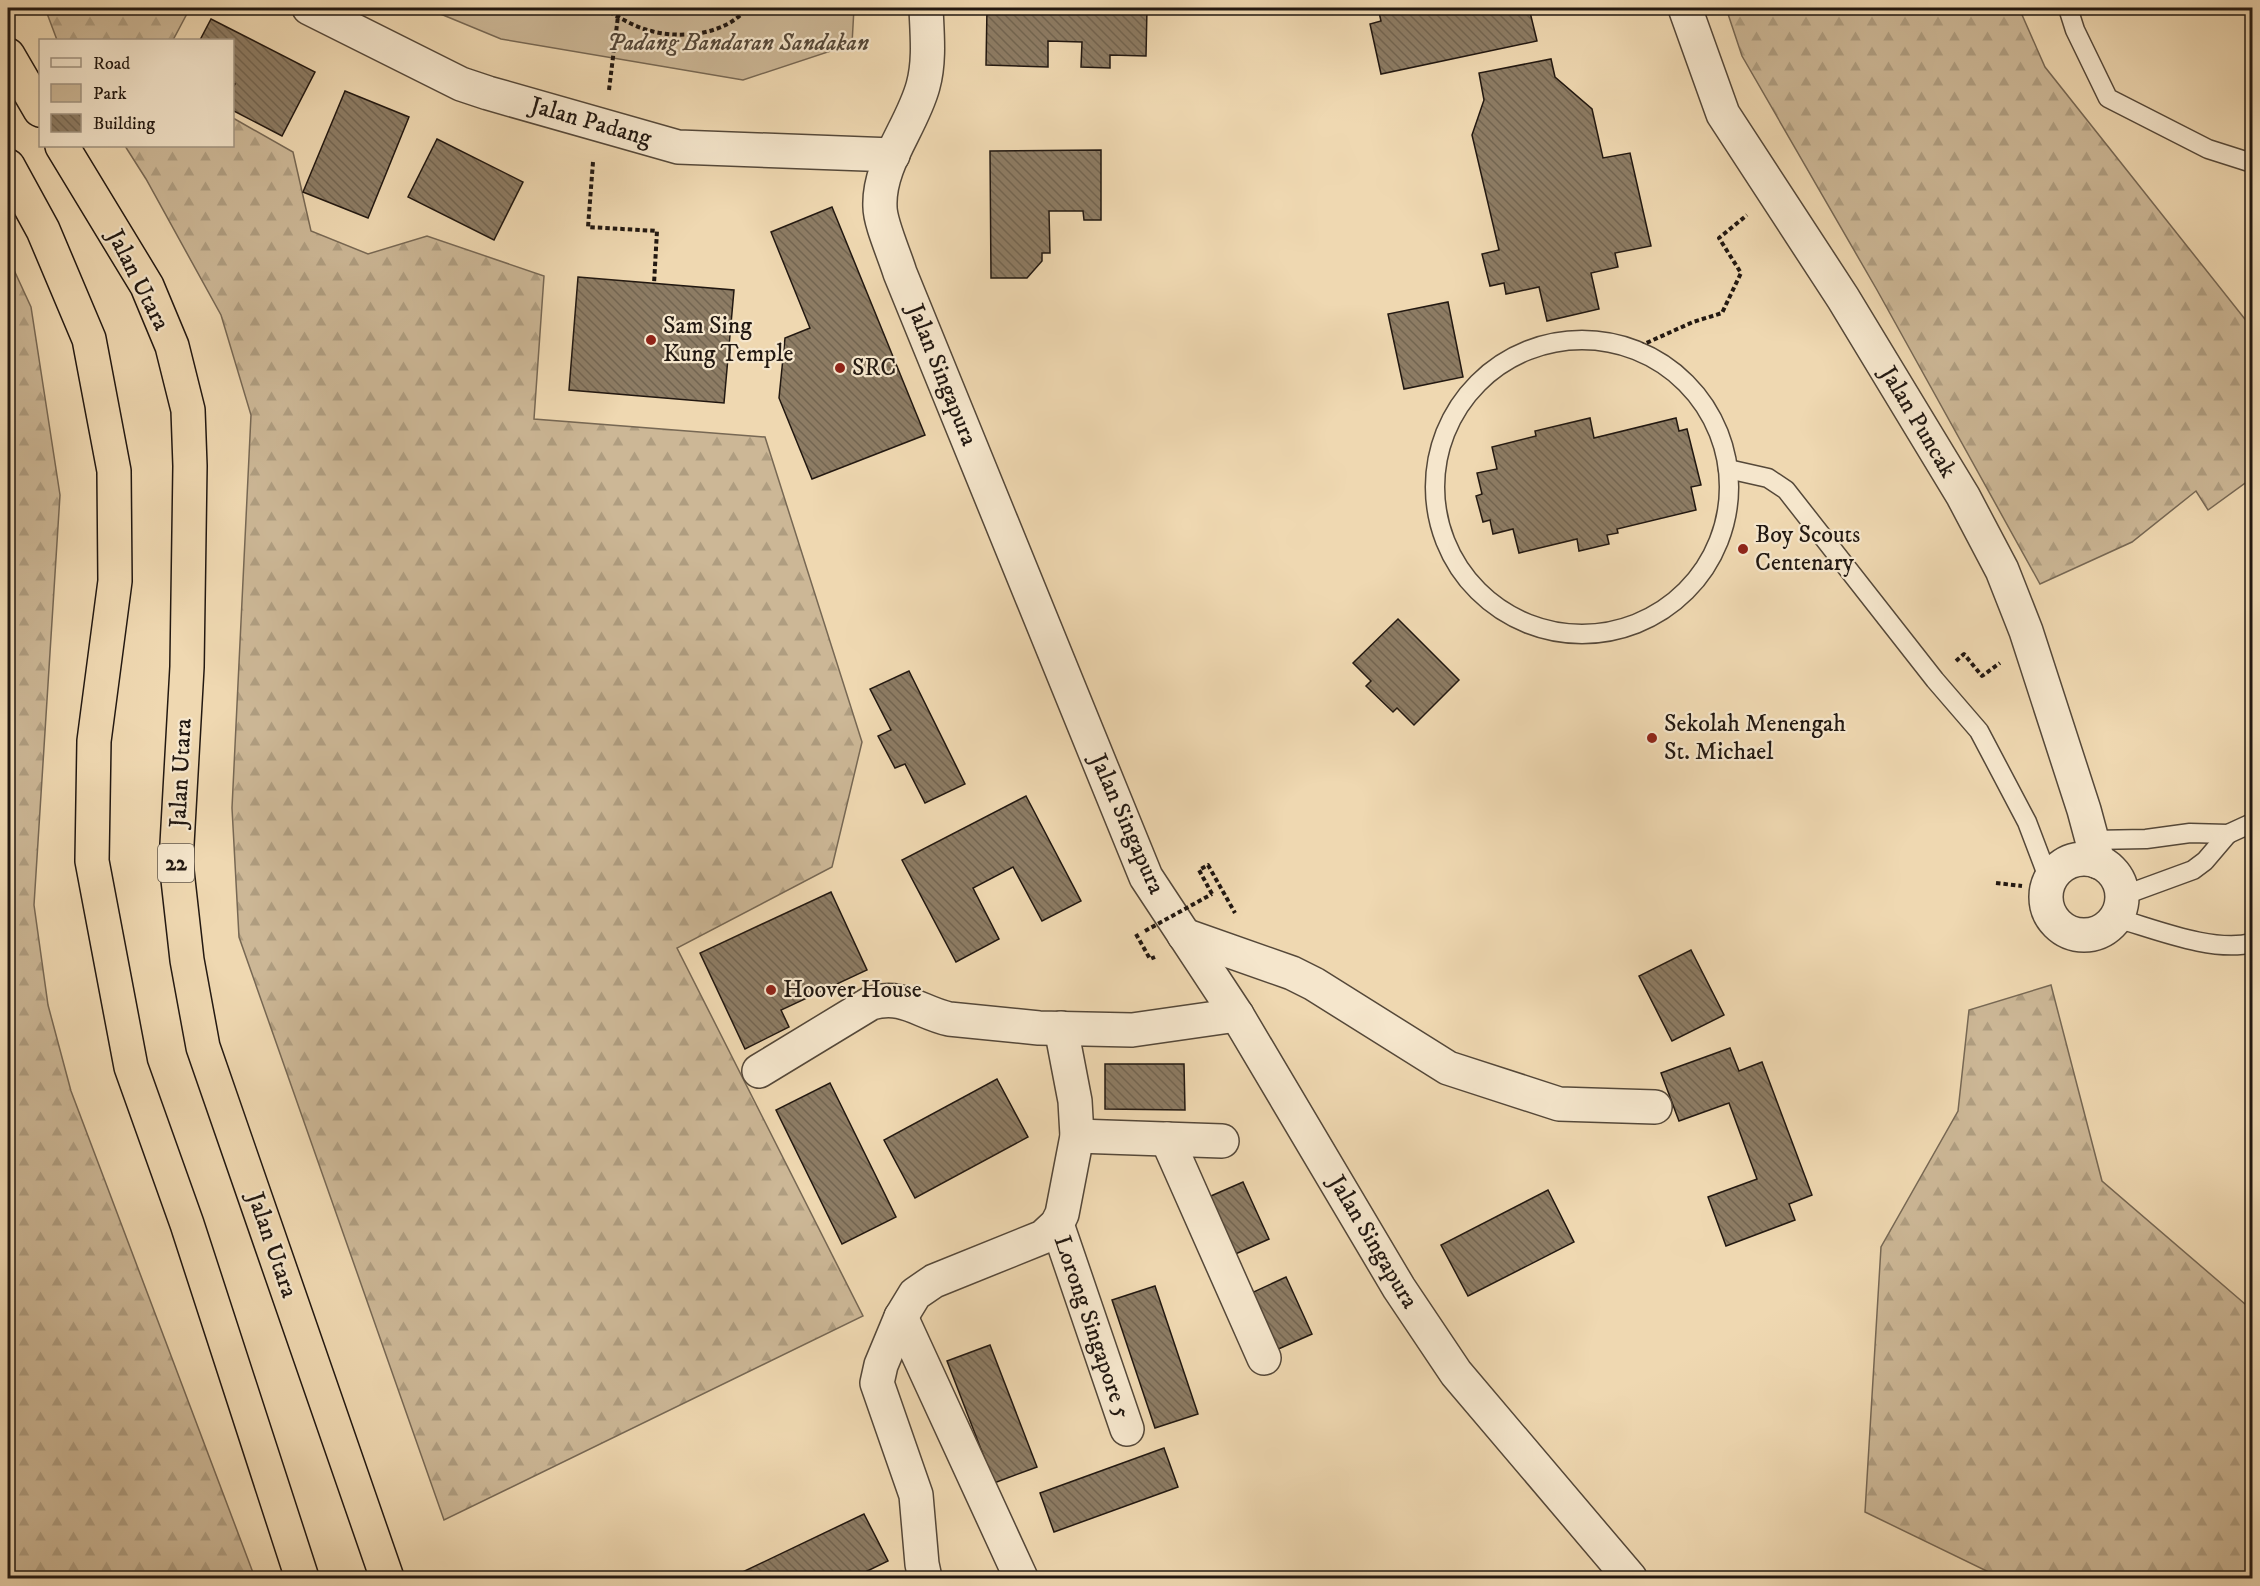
<svg xmlns="http://www.w3.org/2000/svg" width="2260" height="1586" font-family="'IM FELL DW Pica',serif">
	<style>
		.forest { fill: url(#forest-firs); stroke: #776854; stroke-width: 1.5 }
		.green { fill: #ccb796; stroke: #776854; stroke-width: 1.5 }
		.building { fill: url(#building-back-hatch); stroke: #221811; stroke-width: 1.5 }
		.lines { fill: none; stroke-linecap: round; stroke-linejoin: round }
		.service-casing { stroke: #554839; stroke-width: 21 }
		.minor-casing { stroke: #554839; stroke-width: 36 }
		.tertiary-casing { stroke: #554839; stroke-width: 36 }
		.trunk-casing { stroke: #221811; stroke-width: 36 }
		.path { stroke: #221811; stroke-width: 4; stroke-dasharray: 4.5 3; stroke-linecap: butt }
		.service { stroke: #f5e6cc; stroke-width: 18 }
		.minor { stroke: #f5e6cc; stroke-width: 33 }
		.tertiary { stroke: #f5e6cc; stroke-width: 33 }
		.trunk { stroke: #efd8b1; stroke-width: 33 }
		.path-bridge { stroke: #221811; stroke-width: 4; stroke-dasharray: 4.5 3; stroke-linecap: butt }
		.poi-dot { fill: #8f2418; stroke: #f5e6cc; stroke-width: 2 }
		.labels { text-anchor: middle; dominant-baseline: central; stroke-width: 4.5; stroke-linejoin: round; paint-order: stroke }
		.shield { fill: #f5e6cc; stroke: #615649; stroke-width: 1.5 }
		.shield-label { font-size: 22px; font-weight: bold; fill: #221811 }
		.park-label { font-size: 24px; font-style: italic; fill: #554839; stroke: #f5e6cc }
		.street-label { font-size: 24px; fill: #221811; stroke: #f5e6cc }
		.poi-label { font-size: 24px; fill: #221811; stroke: #f5e6cc; text-anchor: start }
	</style>
	<defs>
		<pattern id="forest-firs" width="22" height="20" patternUnits="userSpaceOnUse" patternTransform="scale(1.5)"><rect width="22" height="20" fill="#ccb796"/><path d="M5 1l3.5 6h-7zM16 11l3.5 6h-7z" fill="#af9d80"/></pattern>
		<pattern id="building-back-hatch" width="6" height="6" patternUnits="userSpaceOnUse" patternTransform="scale(1.5)"><rect width="6" height="6" fill="#8d7c64"/><path d="M-1 5l2 2M0 0l6 6M5-1l2 2" fill="none" stroke="#736551"/></pattern>
	</defs>
	<rect width="100%" height="100%" fill="#efd8b1"/>
	<filter id="stains"><feTurbulence type="fractalNoise" baseFrequency=".00333" numOctaves="4"/><feColorMatrix values="0 0 0 0 .2 0 0 0 0 .09 0 0 0 0 .02 0 0 0 .5 -.17"/></filter>
	<radialGradient id="worn" r=".72"><stop offset=".6" stop-color="#630" stop-opacity="0"/><stop offset="1" stop-color="#630" stop-opacity=".3"/></radialGradient>
	<g class="forest">
		<polygon points="45,8 190,8 173,40 57,40"/>
		<polygon points="1726,8 2019,8 2045,67 2252,328 2252,478 2208,510 2196,491 2132,542 2040,584 1877,290 1742,56"/>
		<polygon points="233,118 293,152 311,231 368,254 427,236 544,276 534,419 765,437 862,742 832,867 677,948 863,1316 444,1520 239,937 232,808 251,415 221,315 146,179 125,146 232,146"/>
		<polygon points="8,257 31,307 60,495 34,905 48,1005 71,1091 255,1578 8,1578"/>
		<polygon points="2051,985 2102,1181 2252,1310 2252,1578 2001,1578 1865,1512 1881,1247 1958,1111 1969,1010"/>
	</g>
	<polygon class="green" points="426,8 854,8 852,44 743,80 501,39"/>
	<g class="building">
		<polygon points="987,8 1147,8 1146,56 1110,55 1110,68 1081,67 1082,42 1048,41 1048,67 986,65"/>
		<polygon points="1378,8 1529,8 1537,41 1381,74 1370,24 1381,21"/>
		<polygon points="211,19 315,72 282,136 232,110 232,89 235,84 232,82 232,40 200,40"/>
		<polygon points="1551,59 1555,77 1592,109 1603,158 1630,153 1651,246 1615,253 1618,267 1591,273 1599,309 1547,321 1539,287 1506,294 1504,283 1490,286 1482,254 1499,250 1472,135 1484,100 1479,73"/>
		<polygon points="345,91 409,117 368,218 303,192"/>
		<polygon points="437,139 523,182 494,240 408,197"/>
		<polygon points="1101,150 1101,220 1084,220 1083,211 1049,211 1050,253 1042,253 1042,261 1027,278 991,278 990,151"/>
		<polygon points="832,207 925,435 812,479 779,398 785,338 810,328 771,232"/>
		<polygon points="578,277 734,290 724,403 569,390"/>
		<polygon points="1448,302 1463,377 1404,389 1388,314"/>
		<polygon points="1590,418 1594,438 1676,418 1679,431 1687,429 1701,485 1691,487 1696,510 1617,529 1618,533 1607,535 1609,544 1579,551 1577,539 1519,553 1513,529 1493,534 1490,520 1483,522 1476,496 1482,494 1477,473 1497,469 1492,447 1536,436 1535,431"/>
		<polygon points="1398,619 1459,680 1414,725 1397,708 1393,712 1366,686 1371,681 1353,663"/>
		<polygon points="909,671 965,784 925,803 905,764 895,768 878,736 891,730 870,689"/>
		<polygon points="1026,796 1081,901 1042,921 1013,867 973,888 999,939 956,962 902,860"/>
		<polygon points="831,892 867,970 781,1010 789,1027 745,1049 700,953"/>
		<polygon points="1691,950 1724,1015 1672,1041 1639,976"/>
		<polygon points="1730,1048 1739,1071 1762,1062 1812,1195 1789,1204 1795,1220 1726,1246 1708,1197 1757,1179 1729,1103 1679,1121 1661,1073"/>
		<polygon points="1105,1064 1184,1064 1185,1110 1105,1109"/>
		<polygon points="997,1079 1028,1137 915,1198 884,1140"/>
		<polygon points="830,1083 896,1217 842,1244 776,1110"/>
		<polygon points="1243,1182 1269,1239 1231,1256 1204,1199"/>
		<polygon points="1548,1190 1574,1242 1468,1296 1441,1245"/>
		<polygon points="1286,1277 1312,1334 1274,1351 1247,1295"/>
		<polygon points="1155,1286 1198,1414 1155,1428 1112,1300"/>
		<polygon points="990,1345 1037,1467 994,1483 947,1361"/>
		<polygon points="1164,1448 1178,1487 1054,1532 1040,1493"/>
		<polygon points="864,1514 888,1561 853,1578 730,1578"/>
	</g>
	<g class="lines">
		<g class="service-casing">
			<g id="service">
				<polyline points="2068,8 2075,30 2108,98 2208,149 2252,163"/>
				<circle cx="1582" cy="487" r="147"/>
				<polyline points="1728,469 1768,478 1786,490 1935,680 1979,731 2027,822 2049,880"/>
				<polyline points="2092,840 2146,839 2190,833 2228,834 2252,823"/>
				<polyline points="2122,896 2193,870 2205,861 2228,834"/>
				<path d="M2116,918C2155,929 2213,953 2252,943"/>
			</g>
		</g>
		<g class="minor-casing">
			<g id="minor">
				<polyline points="309,8 461,84 488,93 678,147 893,155"/>
				<polyline points="1685,8 1723,114 1843,298 1963,496 2002,570 2026,631 2084,810 2098,862"/>
				<circle cx="2084" cy="897" r="38"/>
				<polyline points="1184,935 1292,973 1314,984 1448,1068 1559,1104 1655,1107"/>
				<path d="M759,1071L871,1003C904,994 919,1012 949,1019L1039,1028L1132,1030L1237,1015"/>
				<polyline points="1077,1136 1222,1141"/>
				<polyline points="1167,1139 1264,1358"/>
				<polyline points="1057,1224 1127,1429"/>
				<polyline points="901,1317 1021,1578"/>
				<polyline points="925,1578 922,1564 916,1495 877,1383 881,1365 901,1317 915,1294 934,1281 1043,1237 1057,1224 1062,1214 1077,1136 1075,1101 1061,1028"/>
			</g>
		</g>
		<g class="tertiary-casing">
			<path id="tertiary" d="M926,8C927,33 930,61 923,86C912,127 878,164 880,207C880,223 895,256 900,273L1146,877L1237,1015L1399,1288L1456,1373L1630,1578"/>
		</g>
		<g class="trunk-casing">
			<g id="trunk">
				<polyline points="8,55 40,110"/>
				<polyline points="62,146 147,286 172,346 188,410 190,466 187,667 176,862 187,960 203,1047 387,1578"/>
				<polyline points="8,166 43,230 89,339 114,471 115,581 94,741 92,861 131,1067 187,1224 302,1578"/>
			</g>
		</g>
		<g class="path">
			<path d="M603,8C616,16 630,24 644,29C677,40 725,36 747,8"/>
			<polyline points="609,90 619,8"/>
			<polyline points="593,162 588,227 657,231 654,284"/>
			<polyline points="1633,349 1693,322 1722,313 1741,273 1719,238 1747,215"/>
			<polyline points="1956,661 1964,654 1982,676 2000,663"/>
			<polyline points="1996,883 2022,886"/>
			<polyline points="1212,894 1199,870 1208,865 1235,913"/>
			<polyline points="1136,934 1150,959 1155,957"/>
		</g>
		<use href="#service" class="service"/>
		<use href="#minor" class="minor"/>
		<use href="#tertiary" class="tertiary"/>
		<use href="#trunk" class="trunk"/>
		<polyline class="path-bridge" points="1145,931 1212,894"/>
	</g>
	<g class="poi-dot">
		<circle cx="651" cy="340" r="6"/>
		<circle cx="840" cy="368" r="6"/>
		<circle cx="1743" cy="549" r="6"/>
		<circle cx="1652" cy="738" r="6"/>
		<circle cx="771" cy="990" r="6"/>
	</g>
	<g class="labels">
		<rect class="shield" x="158" y="844" width="36" height="38" rx="4.5"/>
		<g class="shield-label">
			<text x="176" y="863">22</text>
		</g>
		<g class="park-label">
			<text x="738" y="43">Padang Bandaran Sandakan</text>
		</g>
		<g class="street-label">
			<text transform="translate(591 122) rotate(16)">Jalan Padang</text>
			<text transform="translate(138 280) rotate(63)">Jalan Utara</text>
			<text transform="translate(942 375) rotate(68)">Jalan Singapura</text>
			<text transform="translate(1918 422) rotate(59)">Jalan Puncak</text>
			<text transform="translate(181 773) rotate(-87)">Jalan Utara</text>
			<text transform="translate(1127 824) rotate(66)">Jalan Singapura</text>
			<text transform="translate(1373 1242) rotate(59)">Jalan Singapura</text>
			<text transform="translate(272 1245) rotate(71)">Jalan Utara</text>
			<text transform="translate(1092 1327) rotate(71)">Lorong Singapore 5</text>
		</g>
		<g class="poi-label">
			<text x="663" y="326">Sam Sing<tspan x="663" dy="28">Kung Temple</tspan></text>
			<text x="852" y="368">SRC</text>
			<text x="1755" y="535">Boy Scouts<tspan x="1755" dy="28">Centenary</tspan></text>
			<text x="1664" y="724">Sekolah Menengah<tspan x="1664" dy="28">St. Michael</tspan></text>
			<text x="783" y="990">Hoover House</text>
		</g>
	</g>
	<rect width="2260" height="1586" fill="none" stroke="#efd8b1" stroke-width="30"/>
	<rect x="9" y="9" width="2242" height="1568" fill="none" stroke="#221811" stroke-width="3"/>
	<rect x="15" y="15" width="2230" height="1556" fill="none" stroke="#221811" stroke-width="1.5"/>
	<rect x="39" y="39" width="195" height="108" fill="#f5e6cc" stroke="#a19481" stroke-width="1.5"/>
	<rect x="51" y="58" width="30" height="9" fill="#f5e6cc" stroke="#a19481" stroke-width="1.5"/>
	<text x="93" y="69" font-size="18" fill="#221811">Road</text>
	<rect x="51" y="84" width="30" height="18" fill="#ccb796" stroke="#a19481" stroke-width="1.5"/>
	<text x="93" y="99" font-size="18" fill="#221811">Park</text>
	<rect x="51" y="114" width="30" height="18" fill="url(#building-back-hatch)" stroke="#a19481" stroke-width="1.5"/>
	<text x="93" y="129" font-size="18" fill="#221811">Building</text>
	<rect width="100%" height="100%" filter="url(#stains)"/>
	<rect width="100%" height="100%" fill="url(#worn)"/>
</svg>
